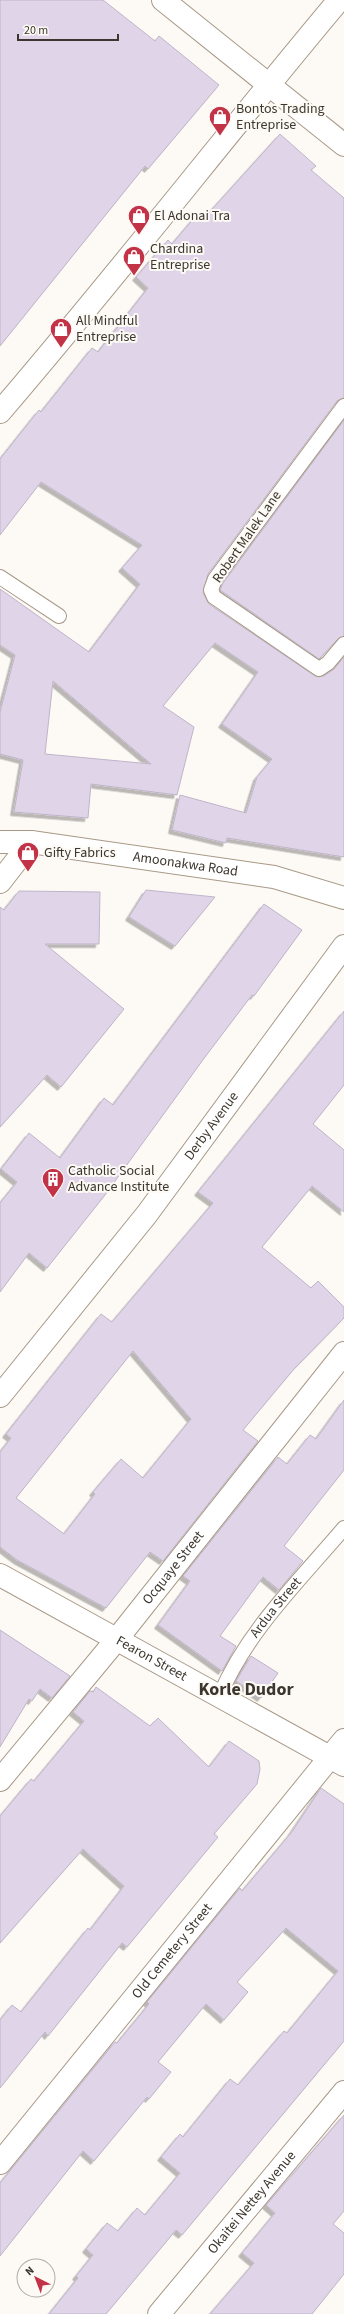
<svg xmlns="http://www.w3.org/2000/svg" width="344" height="2314" font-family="'Source Sans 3',sans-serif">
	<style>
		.building { fill: #e0d4e9; stroke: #bfb4c8; fill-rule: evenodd; filter: url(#shadow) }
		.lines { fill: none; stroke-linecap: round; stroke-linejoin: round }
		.service-casing { stroke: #a89987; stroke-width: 16 }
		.minor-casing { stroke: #a89987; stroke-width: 24 }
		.tertiary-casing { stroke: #a89987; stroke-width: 24 }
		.service { stroke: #fff; stroke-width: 14 }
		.minor { stroke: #fff; stroke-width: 22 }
		.tertiary { stroke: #fff; stroke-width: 22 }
		.labels { text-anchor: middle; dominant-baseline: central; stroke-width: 4; stroke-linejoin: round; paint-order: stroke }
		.poi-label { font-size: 14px; fill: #3c362e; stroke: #fdfaf6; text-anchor: start }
		.street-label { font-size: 14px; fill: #3c362e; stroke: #fdfaf6 }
		.district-label { font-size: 18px; font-weight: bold; fill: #3c362e; stroke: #fdfaf6 }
	</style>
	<defs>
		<filter id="shadow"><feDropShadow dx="-3.5" dy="3.5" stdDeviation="0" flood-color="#0004"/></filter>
	</defs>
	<rect width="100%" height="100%" fill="#fdfaf6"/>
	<g class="building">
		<polygon points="0,0 103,0 155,41 159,36 219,85 148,169 145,166 0,346"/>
		<path d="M280,134L316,166L311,170L344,198V398L337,401L208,574L203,593L209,604L315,676H324L334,669L344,657V857L227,838L226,843L172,830L180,795L246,813L257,777L272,759L222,724L258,672L215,643L163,706L194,727L177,795L91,784L88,818L14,812L23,760L0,754V712L15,655L0,645V589L89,652L140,584L122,568L142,545L41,482L0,535V459L39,410L41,412L92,348L98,352L148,288L136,277L168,240L172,244L199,212L205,217ZM53,681L151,764L45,754Z"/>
		<polygon points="344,420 344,636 338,639 319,659 220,590 223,583"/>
		<polygon points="146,890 215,897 175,946 129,917"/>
		<polygon points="19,891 100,892 99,944 45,944 124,1009 61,1087 47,1075 0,1127 0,907 4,910"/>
		<polygon points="264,904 302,930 254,996 252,995 205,1057 105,1195 47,1268 29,1253 0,1292 0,1203 17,1182 1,1169 29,1133 60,1158 104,1098 113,1105"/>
		<path d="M344,1011V1085L313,1124L344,1150V1212L312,1186L262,1247L311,1288L318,1281L344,1307V1318L294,1369L243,1430L258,1441L163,1561L150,1552L106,1608L17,1560L0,1547V1452L11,1438L6,1434L101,1314L112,1322L213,1203L198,1192ZM133,1351L191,1419L143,1478L121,1459L93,1492L95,1494L64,1534L16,1498Z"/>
		<polygon points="344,1400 344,1470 284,1546 303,1561 279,1590 263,1577 220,1636 236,1646 222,1671 158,1625 190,1581 183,1576 278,1457 287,1464 310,1435 316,1439"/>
		<polygon points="0,1630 70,1676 52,1698 40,1689 32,1701 29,1699 0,1747"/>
		<polygon points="251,1656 278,1673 261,1698 236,1681"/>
		<polygon points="96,1687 150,1726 158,1718 209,1767 229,1741 259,1761 260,1769 257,1784 214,1834 218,1837 127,1947 122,1943 48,2036 45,2032 0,2088 0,2020 12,2005 21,2012 88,1928 90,1930 124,1886 83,1849 0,1943 0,1816 31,1779 34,1781 84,1721 73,1712 90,1691 93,1692"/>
		<polygon points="321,1788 344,1804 344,2041 182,2235 176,2230 106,2314 49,2314 78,2278 76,2276 93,2255 86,2249 107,2223 118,2231 137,2208 145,2215 180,2173 161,2157 180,2134 183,2137 230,2079 238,2085 284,2031 287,2033 338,1971 286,1928 237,1982 248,1992 224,2020 206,2004 158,2062 171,2072 149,2099 147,2097 94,2161 83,2151 0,2256 0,2183 115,2042 117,2043 149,2004 147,2002 240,1888 242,1891 291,1833"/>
		<polygon points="344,2115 344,2211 333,2224 344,2233 344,2274 312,2314 210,2314 254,2263 242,2253 275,2213 266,2205"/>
	</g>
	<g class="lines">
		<g class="service-casing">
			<g id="service">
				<polyline points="344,406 215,579 211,590 214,597 319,669 328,663 344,644"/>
				<polyline points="0,577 59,616"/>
				<path id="s1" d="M220,1695C247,1631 300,1580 344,1528"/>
			</g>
		</g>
		<g class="minor-casing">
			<g id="minor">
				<polyline points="163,0 344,145"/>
				<polyline points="0,882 31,842"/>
				<path id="s2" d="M0,1575L344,1765"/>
				<path id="s3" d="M0,1780L117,1639L344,1353"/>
				<path id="s4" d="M0,2163L344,1740"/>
				<path id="s5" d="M159,2314L344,2092"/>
			</g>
		</g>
		<g class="tertiary-casing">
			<g id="tertiary">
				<path d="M0,412C116,277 225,136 339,0"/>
				<path id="s6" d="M0,842H31L274,877L344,898"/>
				<path id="s7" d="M0,1396L147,1214L344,946"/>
			</g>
		</g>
		<use href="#service" class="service"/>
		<use href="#minor" class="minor"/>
		<use href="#tertiary" class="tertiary"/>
	</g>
	<defs>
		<g id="shop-pin" transform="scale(1.15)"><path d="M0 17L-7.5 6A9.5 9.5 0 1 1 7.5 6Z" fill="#c33348" stroke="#fdfaf6"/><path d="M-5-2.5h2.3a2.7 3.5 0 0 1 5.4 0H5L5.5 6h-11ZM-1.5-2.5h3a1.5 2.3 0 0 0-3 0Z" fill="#fff"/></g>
		<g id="building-pin" transform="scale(1.15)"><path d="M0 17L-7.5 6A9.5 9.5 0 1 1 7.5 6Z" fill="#c33348" stroke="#fdfaf6"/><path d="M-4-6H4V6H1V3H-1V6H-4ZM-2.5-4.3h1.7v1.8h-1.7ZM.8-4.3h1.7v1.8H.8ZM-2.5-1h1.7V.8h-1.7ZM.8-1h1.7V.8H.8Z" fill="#fff"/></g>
	</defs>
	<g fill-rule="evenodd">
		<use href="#shop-pin" x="220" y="117"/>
		<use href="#shop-pin" x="139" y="216"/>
		<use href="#shop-pin" x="134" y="257"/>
		<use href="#shop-pin" x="61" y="329"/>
		<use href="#shop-pin" x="28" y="853"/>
		<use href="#building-pin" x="53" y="1179"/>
	</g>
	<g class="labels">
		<g class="poi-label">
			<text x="236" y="109">Bontos Trading<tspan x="236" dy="16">Entreprise</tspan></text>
			<text x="154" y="216">El Adonai Tra</text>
			<text x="150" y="249">Chardina<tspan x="150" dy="16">Entreprise</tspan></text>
			<text x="76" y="321">All Mindful<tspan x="76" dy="16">Entreprise</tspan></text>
			<text x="44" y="853">Gifty Fabrics</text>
			<text x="68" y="1171">Catholic Social<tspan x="68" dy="16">Advance Institute</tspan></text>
		</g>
		<g class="street-label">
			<text transform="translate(247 537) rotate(-55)">Robert Malek Lane</text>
			<text stroke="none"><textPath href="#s6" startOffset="187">Amoonakwa Road</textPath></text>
			<text stroke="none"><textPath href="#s7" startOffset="343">Derby Avenue</textPath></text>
			<text stroke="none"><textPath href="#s3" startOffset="274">Ocquaye Street</textPath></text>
			<text stroke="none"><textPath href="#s1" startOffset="104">Ardua Street</textPath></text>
			<text stroke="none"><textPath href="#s2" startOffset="173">Fearon Street</textPath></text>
			<text stroke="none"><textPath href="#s4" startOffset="273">Old Cemetery Street</textPath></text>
			<text stroke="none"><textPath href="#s5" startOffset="145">Okaitei Nettey Avenue</textPath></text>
		</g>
		<g class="district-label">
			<text x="246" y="1689">Korle Dudor</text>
		</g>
	</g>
	<g transform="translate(36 2278) rotate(318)"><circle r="19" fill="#fdfaf6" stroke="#b0aca6"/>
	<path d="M0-3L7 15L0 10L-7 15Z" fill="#c33348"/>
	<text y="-6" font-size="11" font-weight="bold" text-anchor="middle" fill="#3c362e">N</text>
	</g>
	<path d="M18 34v6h100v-6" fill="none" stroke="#3c362e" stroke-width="2"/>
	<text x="24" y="34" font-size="12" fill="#3c362e" stroke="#fdfaf6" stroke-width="3" paint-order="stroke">20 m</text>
</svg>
